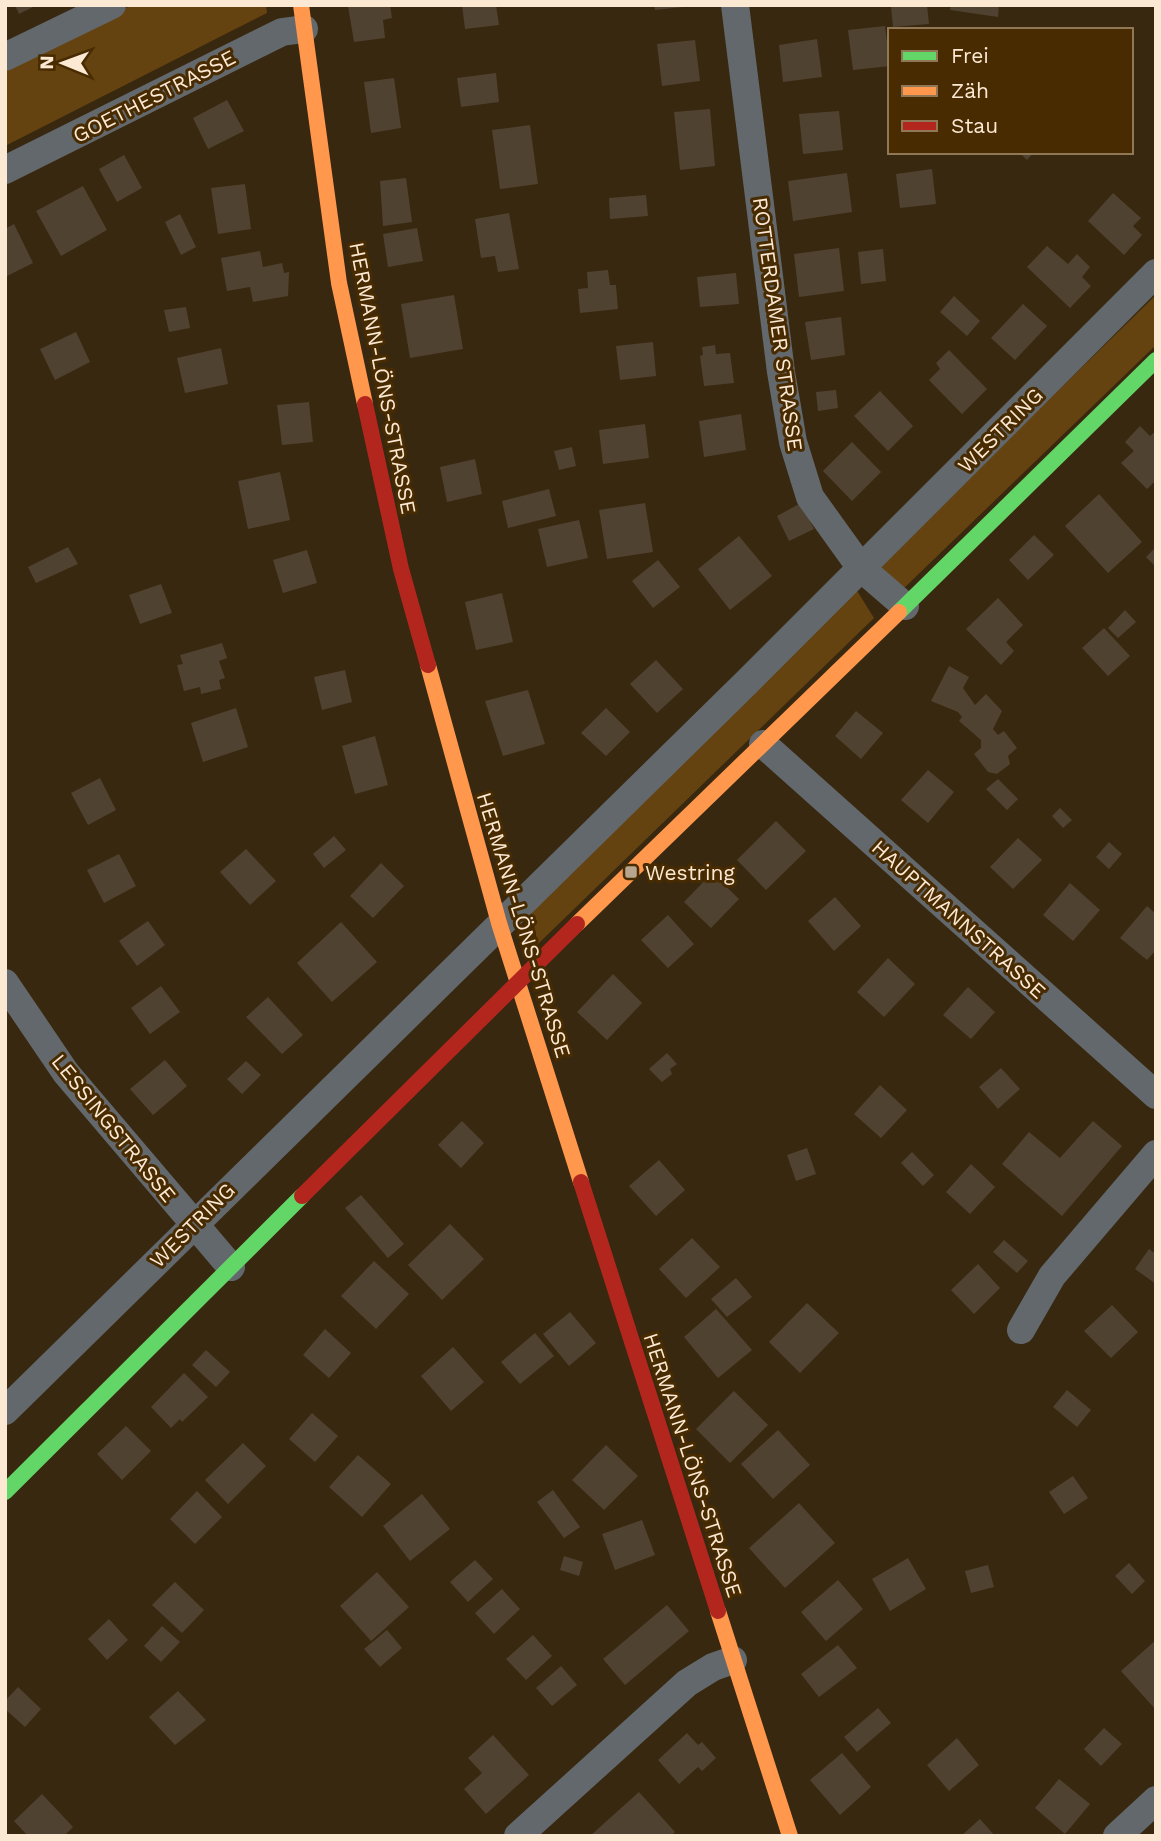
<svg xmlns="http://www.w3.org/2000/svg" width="1161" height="1841" font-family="'Work Sans',sans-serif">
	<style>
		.green { fill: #654310 }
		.building { fill: #504230 }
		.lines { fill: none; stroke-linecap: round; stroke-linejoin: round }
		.street { stroke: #63686c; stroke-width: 28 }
		.fast { stroke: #63d668; stroke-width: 16 }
		.slow { stroke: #ff974d; stroke-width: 16 }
		.jam { stroke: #b3261e; stroke-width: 16 }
		.poi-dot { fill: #b7a58f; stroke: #482b00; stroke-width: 2.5 }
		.labels { text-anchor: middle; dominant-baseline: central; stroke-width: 6; stroke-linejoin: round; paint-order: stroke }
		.street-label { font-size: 21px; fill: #fce9d4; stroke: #482b00 }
		.poi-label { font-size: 21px; fill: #fce9d4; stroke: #482b00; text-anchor: start }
	</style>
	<rect width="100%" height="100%" fill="#382810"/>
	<g class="green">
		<polygon points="132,5 266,5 267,13 5,146 5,69"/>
		<polygon points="1156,295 1156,345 902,590 879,565"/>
		<polygon points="854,586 874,618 538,944 531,911"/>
	</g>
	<g class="building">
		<polygon points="15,5 37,5 19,14"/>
		<polygon points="390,5 392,18 383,20 385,38 354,42 348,6"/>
		<polygon points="462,5 496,5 499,25 465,29"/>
		<polygon points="654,5 683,5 683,7 655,10"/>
		<polygon points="927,5 929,24 893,27 891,7"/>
		<polygon points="951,5 999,5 998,17 950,10"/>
		<polygon points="885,26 890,66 853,70 848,30"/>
		<polygon points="817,39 822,77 783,82 779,45"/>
		<polygon points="695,40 700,81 662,86 657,44"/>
		<polygon points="496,73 499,102 461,107 457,78"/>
		<polygon points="394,78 401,128 371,133 364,82"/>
		<polygon points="227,100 244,131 208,149 193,118"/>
		<polygon points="710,109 715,166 680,170 674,112"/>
		<polygon points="839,111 843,150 803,154 799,114"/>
		<polygon points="530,125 538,184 500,189 492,130"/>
		<polygon points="1019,152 1034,152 1027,160"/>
		<polygon points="124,155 142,188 117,202 99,169"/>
		<polygon points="932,169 936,204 900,208 896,174"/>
		<polygon points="847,173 852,212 793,221 788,181"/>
		<polygon points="406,178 412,222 383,226 380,181"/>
		<polygon points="245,184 251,229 218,234 211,188"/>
		<polygon points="83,186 107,230 61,256 36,211"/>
		<polygon points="1113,193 1141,218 1133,226 1142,235 1124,255 1088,221"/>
		<polygon points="646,195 648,216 610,219 609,198"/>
		<polygon points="509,213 519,269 498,272 495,256 481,258 475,219"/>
		<polygon points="180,214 196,247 181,255 165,222"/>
		<polygon points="14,224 33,263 5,277 5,229"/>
		<polygon points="417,228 423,261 388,267 383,234"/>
		<polygon points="1047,246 1068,264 1077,254 1090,267 1082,277 1091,286 1070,308 1027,267"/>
		<polygon points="839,248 844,291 799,297 794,254"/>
		<polygon points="883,249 886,281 861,284 858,252"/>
		<polygon points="260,251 263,267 282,263 284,273 289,272 288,296 253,302 250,287 227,291 221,258"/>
		<polygon points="608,270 610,285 616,285 618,309 580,313 578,289 588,288 587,272"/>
		<polygon points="736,273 739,304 700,307 697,277"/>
		<polygon points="454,295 463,349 410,358 401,304"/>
		<polygon points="954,296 980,321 967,336 940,312"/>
		<polygon points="1023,304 1047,326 1015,360 991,338"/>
		<polygon points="186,307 190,328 169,332 164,310"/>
		<polygon points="841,317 845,355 811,360 805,322"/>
		<polygon points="76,332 90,362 55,380 40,349"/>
		<polygon points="653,342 656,376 620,380 616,346"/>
		<polygon points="715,345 716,354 730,353 734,383 704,386 700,356 703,355 702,347"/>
		<polygon points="221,348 228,384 185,393 177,358"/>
		<polygon points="949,350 987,389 962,414 929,380 940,369 936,363"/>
		<polygon points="836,390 838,408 818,411 816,392"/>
		<polygon points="880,391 913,426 888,451 854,416"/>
		<polygon points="309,402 313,442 282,445 277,405"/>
		<polygon points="741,414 746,450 704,457 699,421"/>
		<polygon points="645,424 649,458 603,464 599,430"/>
		<polygon points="1140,426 1150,436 1156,431 1156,480 1147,489 1121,463 1134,451 1125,442"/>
		<polygon points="852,442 881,472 852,501 823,471"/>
		<polygon points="572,447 576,466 559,470 554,451"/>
		<polygon points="475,459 482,494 447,502 440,467"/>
		<polygon points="280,472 290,520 248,529 238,481"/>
		<polygon points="549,489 556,516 508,528 502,501"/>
		<polygon points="1099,494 1142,542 1108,573 1065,526"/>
		<polygon points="645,503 653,552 607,559 599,510"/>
		<polygon points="801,503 814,529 789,541 777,516"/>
		<polygon points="579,520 588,558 547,567 538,529"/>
		<polygon points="1034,535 1054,555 1028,580 1009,560"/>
		<polygon points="739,536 772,576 730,610 698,569"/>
		<polygon points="68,547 78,564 36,583 28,567"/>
		<polygon points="1156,547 1156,567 1146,557"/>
		<polygon points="307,550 317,583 283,593 273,560"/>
		<polygon points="658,560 680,587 653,608 632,581"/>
		<polygon points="161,584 172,613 140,624 129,595"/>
		<polygon points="502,593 513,642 476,650 465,602"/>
		<polygon points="998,598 1023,625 1006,642 1014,651 1001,665 966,629"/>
		<polygon points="1125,610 1136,622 1118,638 1108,628"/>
		<polygon points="1104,628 1130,656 1108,676 1082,648"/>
		<polygon points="222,643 227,658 219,661 225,678 219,680 221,689 201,694 200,687 184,691 177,665 183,664 180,655"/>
		<polygon points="656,660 683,689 657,713 630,684"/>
		<polygon points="949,666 969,677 963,688 975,705 986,694 1002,711 993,729 998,735 1004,731 1017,748 1008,756 1010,764 997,774 988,772 974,754 981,748 981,740 959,721 962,717 958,712 931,701"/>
		<polygon points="345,670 352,702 322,710 314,677"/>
		<polygon points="528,690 545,744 503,756 485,701"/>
		<polygon points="236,708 248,747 203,762 191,723"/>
		<polygon points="606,708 630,732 606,756 581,733"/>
		<polygon points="856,711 883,733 861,759 835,736"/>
		<polygon points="375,736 388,785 355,794 342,746"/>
		<polygon points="928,770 954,792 928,823 901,800"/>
		<polygon points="100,778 116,810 88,825 71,793"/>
		<polygon points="998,779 1018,799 1007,810 986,789"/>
		<polygon points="1060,808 1072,820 1063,828 1052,816"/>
		<polygon points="776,821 806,851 766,890 737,860"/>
		<polygon points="334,836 346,850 324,868 313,854"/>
		<polygon points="1018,838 1042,860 1013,889 990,867"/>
		<polygon points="1109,842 1122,854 1109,869 1096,857"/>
		<polygon points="246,849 276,881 250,905 220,872"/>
		<polygon points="119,854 136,886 104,903 87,870"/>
		<polygon points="381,863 404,886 373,918 350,896"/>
		<polygon points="712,873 739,899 711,928 684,902"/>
		<polygon points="1070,883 1100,910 1073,941 1043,915"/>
		<polygon points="835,897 861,926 834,951 808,921"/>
		<polygon points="1147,906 1156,914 1156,950 1147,960 1120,938"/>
		<polygon points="668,915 694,944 668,968 641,940"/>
		<polygon points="148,921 165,945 137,966 119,941"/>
		<polygon points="341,922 377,962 332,1002 297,963"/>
		<polygon points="888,958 915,984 884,1017 857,992"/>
		<polygon points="613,974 642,1003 607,1040 577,1012"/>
		<polygon points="161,986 180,1012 150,1034 131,1008"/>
		<polygon points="968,987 995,1012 971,1039 943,1015"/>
		<polygon points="268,997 303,1035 282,1054 246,1017"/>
		<polygon points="667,1053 677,1064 670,1069 672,1074 662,1082 649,1069"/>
		<polygon points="165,1060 187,1086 153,1115 130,1089"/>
		<polygon points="246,1061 261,1075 242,1094 227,1079"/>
		<polygon points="1001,1068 1020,1089 998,1109 979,1087"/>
		<polygon points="880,1085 907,1110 881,1138 854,1114"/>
		<polygon points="462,1121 484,1143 461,1168 438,1145"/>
		<polygon points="1093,1121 1122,1146 1062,1216 1002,1164 1029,1132 1060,1158"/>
		<polygon points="807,1148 816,1174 796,1181 787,1155"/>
		<polygon points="912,1152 934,1175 923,1186 901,1163"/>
		<polygon points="659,1160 685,1190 656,1216 629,1186"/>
		<polygon points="971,1164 995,1187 970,1214 946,1192"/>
		<polygon points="361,1195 404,1244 388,1258 345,1208"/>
		<polygon points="450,1224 484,1259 442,1300 408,1265"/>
		<polygon points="692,1238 720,1267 686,1298 659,1269"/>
		<polygon points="1004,1240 1028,1261 1017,1273 993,1252"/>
		<polygon points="1149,1249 1156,1254 1156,1284 1135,1269"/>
		<polygon points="374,1261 409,1294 376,1329 341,1296"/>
		<polygon points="978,1264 1000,1288 974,1314 951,1290"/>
		<polygon points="736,1278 752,1297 727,1317 711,1299"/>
		<polygon points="807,1303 839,1333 800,1373 769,1342"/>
		<polygon points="1112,1305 1138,1332 1111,1358 1084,1331"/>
		<polygon points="716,1309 752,1350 718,1378 684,1337"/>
		<polygon points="570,1312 596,1343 569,1366 543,1334"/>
		<polygon points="325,1329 351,1353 329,1378 303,1355"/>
		<polygon points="535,1333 554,1356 520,1384 501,1362"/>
		<polygon points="453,1347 484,1382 451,1411 421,1376"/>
		<polygon points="206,1350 230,1372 216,1387 192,1365"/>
		<polygon points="184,1373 208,1397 182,1422 180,1419 171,1428 151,1407"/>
		<polygon points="1067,1390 1091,1410 1077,1427 1053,1407"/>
		<polygon points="734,1391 768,1425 730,1463 696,1429"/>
		<polygon points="312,1413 338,1436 315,1462 289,1439"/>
		<polygon points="126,1426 151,1451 122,1480 97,1454"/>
		<polygon points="778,1430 810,1465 773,1499 741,1464"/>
		<polygon points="243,1443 266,1466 228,1504 205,1480"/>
		<polygon points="606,1445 638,1476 604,1510 572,1480"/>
		<polygon points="358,1455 391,1484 362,1517 329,1487"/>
		<polygon points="1073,1476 1088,1498 1064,1514 1049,1492"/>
		<polygon points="553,1490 580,1527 564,1538 537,1502"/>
		<polygon points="197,1491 222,1517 195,1544 170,1519"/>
		<polygon points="422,1494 450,1529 410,1561 383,1526"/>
		<polygon points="799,1503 835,1543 785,1588 749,1548"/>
		<polygon points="642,1520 655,1555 615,1570 602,1534"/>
		<polygon points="564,1556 583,1562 579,1576 560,1570"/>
		<polygon points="908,1558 926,1589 890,1611 872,1579"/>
		<polygon points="475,1560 493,1579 468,1602 450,1582"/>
		<polygon points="1129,1563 1145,1581 1132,1594 1115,1576"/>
		<polygon points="988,1565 994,1587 971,1593 965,1571"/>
		<polygon points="377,1572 409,1607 371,1641 340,1606"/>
		<polygon points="838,1580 863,1609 826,1641 801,1612"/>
		<polygon points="175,1582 204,1610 182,1633 152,1605"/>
		<polygon points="502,1589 520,1609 494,1634 475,1613"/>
		<polygon points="667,1605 689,1631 625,1685 603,1659"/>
		<polygon points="109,1619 128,1640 107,1660 88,1639"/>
		<polygon points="162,1626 180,1642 161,1662 144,1646"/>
		<polygon points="387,1630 402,1648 380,1667 364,1649"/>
		<polygon points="533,1635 552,1656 526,1680 506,1659"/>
		<polygon points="1156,1640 1156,1710 1121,1671"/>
		<polygon points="838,1645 857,1668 819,1697 801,1674"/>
		<polygon points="561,1666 577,1685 552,1706 536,1688"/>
		<polygon points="18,1687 41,1709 25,1727 5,1709 5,1701"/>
		<polygon points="178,1691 206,1720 175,1745 149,1717"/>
		<polygon points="878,1708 891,1723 857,1752 844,1737"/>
		<polygon points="1104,1728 1122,1744 1101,1766 1084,1749"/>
		<polygon points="687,1733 698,1745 702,1742 716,1758 702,1771 698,1767 679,1784 658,1760"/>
		<polygon points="493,1735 529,1775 486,1814 464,1789 482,1773 468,1758"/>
		<polygon points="957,1738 979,1765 949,1791 927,1765"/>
		<polygon points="842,1753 871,1787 840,1815 810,1780"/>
		<polygon points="1059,1779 1090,1804 1065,1834 1035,1808"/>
		<polygon points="639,1792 675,1832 671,1836 590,1836"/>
		<polygon points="42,1794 73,1827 64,1836 28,1836 14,1821"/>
		<polygon points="980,1819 995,1836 961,1836"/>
	</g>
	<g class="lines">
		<g class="street">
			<polyline points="735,5 781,372 793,442 810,497 861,568 905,606"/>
			<polyline points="5,57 112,5"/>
			<polyline points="5,170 282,32 304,29"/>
			<polyline points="763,744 1156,1095"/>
			<polyline points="5,983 66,1073 231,1267"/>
			<polyline points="1021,1330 1052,1276 1156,1154"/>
			<polyline points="5,1411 745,684 1156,273"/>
			<polyline points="518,1836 687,1683 713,1667 733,1660"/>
			<polyline points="1117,1836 1156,1800"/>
		</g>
		<g class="fast">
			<polyline points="899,612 1156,360"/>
			<polyline points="5,1492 302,1196"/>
		</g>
		<g class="slow">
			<polyline points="301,5 339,283 365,404"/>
			<polyline points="428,665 499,923 581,1182"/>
			<polyline points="577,924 899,612"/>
			<polyline points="718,1611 790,1836"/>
		</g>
		<g class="jam">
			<polyline points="365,404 401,569 428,665"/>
			<polyline points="581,1182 718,1611"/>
			<polyline points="302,1196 577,924"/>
		</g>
	</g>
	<rect class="poi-dot" x="624" y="865" width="14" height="14" rx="3.5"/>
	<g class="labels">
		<g class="street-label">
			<text transform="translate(154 96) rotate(-27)">GOETHESTRASSE</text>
			<text transform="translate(778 324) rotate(82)">ROTTERDAMER STRASSE</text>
			<text transform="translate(383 378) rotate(79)">HERMANN-LÖNS-STRASSE</text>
			<text transform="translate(1000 430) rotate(-45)">WESTRING</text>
			<text transform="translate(959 919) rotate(42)">HAUPTMANNSTRASSE</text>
			<text transform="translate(524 925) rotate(73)">HERMANN-LÖNS-STRASSE</text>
			<text transform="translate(114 1128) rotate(51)">LESSINGSTRASSE</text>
			<text transform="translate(192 1225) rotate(-45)">WESTRING</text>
			<text transform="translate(693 1465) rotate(72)">HERMANN-LÖNS-STRASSE</text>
		</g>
		<g class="poi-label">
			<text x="645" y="872">Westring</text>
		</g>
	</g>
	<rect width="1161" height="1841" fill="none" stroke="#fce9d4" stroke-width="14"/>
	<rect x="888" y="28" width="245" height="126" fill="#482b00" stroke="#907755" stroke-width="2"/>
	<rect x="902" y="51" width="35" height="10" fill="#63d668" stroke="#907755" stroke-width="2"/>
	<text x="951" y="63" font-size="21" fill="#fce9d4">Frei</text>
	<rect x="902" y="86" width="35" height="10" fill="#ff974d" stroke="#907755" stroke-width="2"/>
	<text x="951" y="98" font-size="21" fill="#fce9d4">Zäh</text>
	<rect x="902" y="121" width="35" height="10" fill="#b3261e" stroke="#907755" stroke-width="2"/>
	<text x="951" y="133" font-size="21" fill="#fce9d4">Stau</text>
	<g transform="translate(63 63) rotate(271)" stroke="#482b00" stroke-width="5" paint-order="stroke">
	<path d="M0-5L12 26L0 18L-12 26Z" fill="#fce9d4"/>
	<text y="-10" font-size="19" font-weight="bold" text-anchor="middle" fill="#fce9d4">N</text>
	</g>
</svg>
